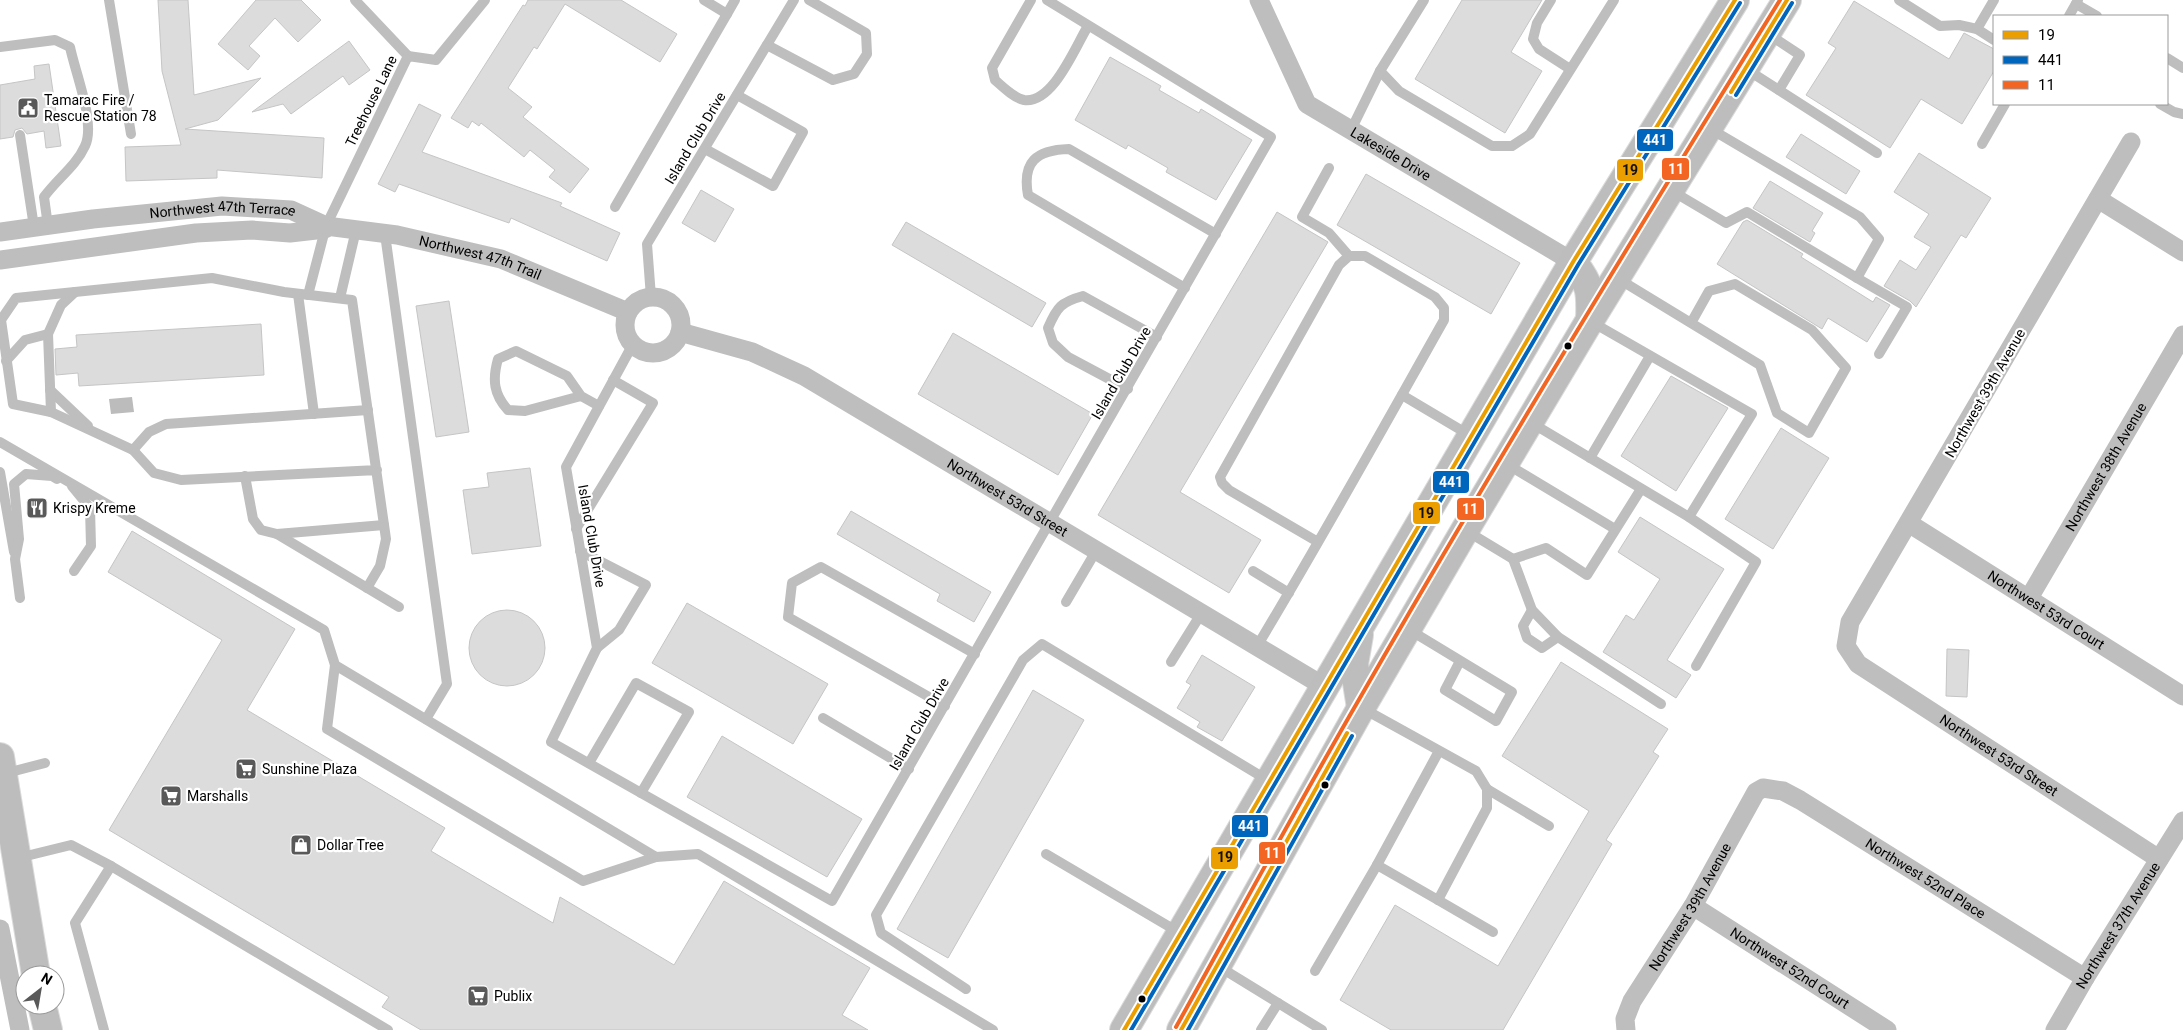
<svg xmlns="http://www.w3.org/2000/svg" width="2183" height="1030" font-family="Roboto,sans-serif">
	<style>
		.water { fill: #bcbcbc }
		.building { fill: #dcdcdc; stroke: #c5c5c5 }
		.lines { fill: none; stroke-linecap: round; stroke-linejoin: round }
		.primary-casing { stroke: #dbdbdb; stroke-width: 30 }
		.highway-casing { stroke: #dbdbdb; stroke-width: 30 }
		.lane { stroke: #bebebe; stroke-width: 10 }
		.street { stroke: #bebebe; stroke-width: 19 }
		.primary { stroke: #bdbdbd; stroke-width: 28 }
		.highway { stroke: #bdbdbd; stroke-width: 28 }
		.bus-1-casing { stroke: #fff; stroke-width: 8 }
		.bus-2-casing { stroke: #fff; stroke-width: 8 }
		.bus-3-casing { stroke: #fff; stroke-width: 8 }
		.bus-1 { stroke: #eb9e00; stroke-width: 4 }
		.bus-2 { stroke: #0065bd; stroke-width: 4 }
		.bus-3 { stroke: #f26522; stroke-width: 4 }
		.bus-dot { fill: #000; stroke: #fff; stroke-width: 2 }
		.labels { text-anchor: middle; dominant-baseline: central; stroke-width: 4.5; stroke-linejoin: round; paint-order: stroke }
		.poi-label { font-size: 14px; fill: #000; stroke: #fff; text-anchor: start }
		.street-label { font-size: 14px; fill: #000; stroke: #fff }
		.line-badge { stroke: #fff; stroke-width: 2 }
		.badge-label { font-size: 14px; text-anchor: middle; font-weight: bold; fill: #fff }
		.pale-badge-label { font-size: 14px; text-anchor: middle; font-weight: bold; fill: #111 }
	</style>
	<rect width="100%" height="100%" fill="#fff"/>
	<polygon class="water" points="132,397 134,412 111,414 109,399"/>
	<g class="building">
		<polygon points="158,0 188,0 194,95 261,78 218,120 185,129 324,138 322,178 217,170 217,178 126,181 125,147 181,145 162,71"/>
		<polygon points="256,0 301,0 321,20 298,42 275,18 249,46 260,56 248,70 218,44"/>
		<polygon points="528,0 621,0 677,34 660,62 565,4 537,49 534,47 508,88 532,107 523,117 589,169 570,193 549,177 555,170 530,150 524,157 481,123 479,126 472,121 468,128 451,118 523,5 525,6"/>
		<polygon points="1462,0 1542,0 1511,52 1542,71 1505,133 1415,79"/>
		<polygon points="1854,1 1949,59 1964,33 1994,49 1994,71 1962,124 1921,99 1890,148 1806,95 1836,48 1828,43"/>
		<polygon points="349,41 370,70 349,85 343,76 291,114 283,104 252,112"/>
		<polygon points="1110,57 1161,86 1159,90 1199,113 1201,109 1252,140 1216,200 1166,172 1168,168 1128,145 1126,149 1075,120"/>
		<polygon points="49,64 61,146 46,148 44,131 27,134 22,128 15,130 13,137 0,139 0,85 35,79 34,66"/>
		<polygon points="419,104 441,115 422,152 562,203 560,206 620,233 607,261 511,218 509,223 399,184 395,192 378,184"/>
		<polygon points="1801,134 1860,171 1846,194 1786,157"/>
		<polygon points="1919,153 1991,198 1966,238 1961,235 1916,307 1910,301 1884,286 1900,260 1916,270 1931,247 1914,237 1929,214 1894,192"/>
		<polygon points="1366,174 1520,263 1491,314 1337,225"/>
		<polygon points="1770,181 1823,213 1812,231 1815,233 1810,242 1753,208"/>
		<polygon points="701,190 734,209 715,242 682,223"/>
		<polygon points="1277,212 1328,242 1180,492 1261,540 1229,593 1098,515"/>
		<polygon points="1747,220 1803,254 1801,257 1873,302 1876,297 1890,305 1867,342 1828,318 1822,329 1717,264 1743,222"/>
		<polygon points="906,222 1046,303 1032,327 892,245"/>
		<polygon points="449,301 469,432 436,437 416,306"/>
		<polygon points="261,324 264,375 79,386 78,373 56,375 55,349 77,347 76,335"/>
		<polygon points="953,333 1093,414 1058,475 918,394"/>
		<polygon points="1671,376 1728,408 1676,491 1621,456"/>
		<polygon points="1781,428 1829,458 1773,549 1725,519"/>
		<polygon points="530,468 541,546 472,554 463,490 489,487 487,473"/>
		<polygon points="851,511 991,592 974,622 937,601 940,594 837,534"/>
		<polygon points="1640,517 1724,569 1667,660 1691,675 1676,698 1603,652 1626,615 1634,620 1660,579 1618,552"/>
		<polygon points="132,531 295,629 247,710 445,828 431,851 553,923 560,897 674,965 724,881 870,968 842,1015 868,1030 421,1030 382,1007 389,997 109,830 222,640 108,572"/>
		<polygon points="687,603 828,684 793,744 652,663"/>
		<circle cx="507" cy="648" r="38"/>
		<polygon points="1947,649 1969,650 1967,697 1946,696"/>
		<polygon points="1202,655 1255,687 1222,741 1197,727 1200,722 1177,708 1191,685 1186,682"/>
		<polygon points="1561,662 1668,729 1653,752 1659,756 1606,840 1612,844 1503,1030 1391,1030 1340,1000 1395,905 1498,966 1589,811 1502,756"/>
		<polygon points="1033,690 1084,720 948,958 897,929"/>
		<polygon points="722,736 862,819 827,877 687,797"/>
	</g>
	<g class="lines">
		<g class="primary-casing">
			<g id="primary">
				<path d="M1573,262C1591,285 1591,292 1590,320"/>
				<polyline points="1359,635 1354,664 1361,708"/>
				<polyline points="1124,1030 1573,262 1735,0"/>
				<polyline points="1181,1030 1361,708 1465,530 1590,320 1787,0"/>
			</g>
		</g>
		<g class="highway-casing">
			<g id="highway">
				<polyline points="0,757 36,975"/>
				<polyline points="42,1005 48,1030"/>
			</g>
		</g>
		<g class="lane">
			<polyline points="109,0 131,134"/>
			<polyline points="355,0 408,56"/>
			<polyline points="704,0 727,14 735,0"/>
			<path d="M1031,0L992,68L995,80C1003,87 1014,98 1024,100C1053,104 1075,47 1088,26"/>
			<polyline points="1424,0 1380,71 1399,91 1492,146 1512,146 1530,134 1614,0"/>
			<polyline points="1551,0 1537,23 1533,39 1539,49 1570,69"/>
			<polyline points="1899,0 1940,26 1959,25 1977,29 1994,40"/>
			<polyline points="2076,4 2097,16"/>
			<polyline points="2069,16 2078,0"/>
			<polyline points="1977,29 1994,0"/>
			<polyline points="1768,34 1800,55 1779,90"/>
			<polyline points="767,45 833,80 854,74 867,54 866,33 809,0"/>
			<path d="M0,47L55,40L70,47C75,72 96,123 85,146C76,166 57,179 44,197L48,226"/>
			<polyline points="2167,58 2183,68"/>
			<polyline points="1746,69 1877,153"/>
			<polyline points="2160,104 2174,112 2183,114"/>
			<polyline points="1351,130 1380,71"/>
			<polyline points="20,135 34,227"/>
			<polyline points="1982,144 2005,104"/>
			<polyline points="705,149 773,186 803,132 737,95"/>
			<polyline points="1329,168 1302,217 1329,233 1349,256"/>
			<polyline points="1672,191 1726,223 1747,212 1857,278 1879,239 1860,217 1709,128"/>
			<polyline points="615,207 727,14"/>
			<polyline points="385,234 447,684 426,719"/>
			<polyline points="1617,278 1760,365 1777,413 1809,433 1846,368 1812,330 1735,284 1709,291 1691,323"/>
			<polyline points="1857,278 1907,307 1879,354"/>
			<path d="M1185,288L1028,195C1022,162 1036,150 1069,149L1216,234"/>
			<polyline points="298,294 314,414"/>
			<polyline points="308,295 326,226 408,56 436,60 485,0"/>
			<polyline points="651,297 647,244 794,0"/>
			<polyline points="340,298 356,230"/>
			<polyline points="633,344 566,467 597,648 551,742 832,901 1271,137 1047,0"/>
			<polyline points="6,361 25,340 48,334"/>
			<path d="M1128,389L1068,357L1053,343L1048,328C1057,307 1061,302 1083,296L1157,337"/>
			<polyline points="50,390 88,426"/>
			<polyline points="1402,395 1471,436"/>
			<path d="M581,396L525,411L508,410C494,395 492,380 498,359L516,351L567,376L581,396L599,406"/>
			<polyline points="51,412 48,334 61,305 75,292"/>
			<polyline points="1530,422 1689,517 1752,414 1590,321"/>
			<polyline points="0,442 324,630 335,665 656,857 698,854 993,1030"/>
			<polyline points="133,450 149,432 166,424 368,410"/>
			<polyline points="1590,458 1650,356"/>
			<polyline points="1505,463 1615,529"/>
			<polyline points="0,472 14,552"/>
			<polyline points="245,476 253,519 261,530 277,534 384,525"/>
			<polyline points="72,486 90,508 91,546 74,571"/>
			<polyline points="1689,517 1756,562 1696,666"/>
			<polyline points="576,529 653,403 613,380"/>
			<polyline points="1465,530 1513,559 1546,548 1587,575 1641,489"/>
			<polyline points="277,534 399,607"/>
			<polyline points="580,551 646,585 619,630 597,648"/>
			<polyline points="1513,559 1532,610 1558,637 1661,704"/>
			<polyline points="1253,571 1289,593"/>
			<polyline points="367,588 380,566 386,539 352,300 284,292 212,278 16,298 1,320 13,404 51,412 133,450 154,473 181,480 377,470"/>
			<polyline points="20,598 15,559 19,539 14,484 26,474 52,476 57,479"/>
			<polyline points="1066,602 1096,551"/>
			<polyline points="1532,610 1523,626 1527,638 1542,648 1558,637"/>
			<polyline points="1408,629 1512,692 1496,721 1445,690 1460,661"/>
			<path d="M1256,648C1321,540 1382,430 1444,320V308L1435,297L1365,256H1349L1339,265L1220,477L1222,483L1229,490L1318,542"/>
			<polyline points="1171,662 1201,614"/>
			<polyline points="335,665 327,729 583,881 656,857"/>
			<polyline points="945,706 788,617 792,583 821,567 975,654"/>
			<polyline points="1362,708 1476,771 1487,789 1487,808 1438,900 1377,865 1439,751"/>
			<polyline points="823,718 909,769"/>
			<polyline points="589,763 636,683 689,712 641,793"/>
			<polyline points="3,774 45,763"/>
			<polyline points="1487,789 1549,826"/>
			<polyline points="1046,854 1180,933"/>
			<polyline points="18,858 71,845 111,866 388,1030"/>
			<polyline points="1438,900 1493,932"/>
			<polyline points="1218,966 1322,1030"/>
			<polyline points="1315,971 1377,865"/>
			<polyline points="966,989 881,933 876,915 1023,660 1042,644 1269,781"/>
			<polyline points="104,1030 75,923 111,866"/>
			<polyline points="1261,1030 1278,1003"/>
		</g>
		<g class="street">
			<path id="s1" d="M1259,0L1307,104L1573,262"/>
			<path id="s2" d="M2131,142L1850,622L1846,646L1858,664L2159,859"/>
			<polyline points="2098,199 2183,252"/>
			<path id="s3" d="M0,232L93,219L222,206L291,210L326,226L397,235L501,259L628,312"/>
			<polyline points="0,260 196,233 252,230 290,233 325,229"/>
			<circle cx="653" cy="325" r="28"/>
			<path id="s4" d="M680,332L752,352L804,376L1325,687"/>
			<path id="s5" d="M1910,524L2183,696"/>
			<path id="s6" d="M2029,598L2183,335"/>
			<path id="s7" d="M1693,906L1887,1030"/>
			<polyline points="0,929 20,1030"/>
			<path id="s8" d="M1626,1030L1625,1019L1632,1001L1693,906L1756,792L1763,788L1783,791L1800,800L2085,978"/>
			<path id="s9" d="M2055,1030L2085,978L2183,821"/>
		</g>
		<use href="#primary" class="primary"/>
		<use href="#highway" class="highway"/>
		<g class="bus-1-casing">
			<g id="bus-1">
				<polyline points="1731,92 1787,0"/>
				<polyline points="1124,1030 1573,262 1735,0"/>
				<polyline points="1181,1030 1347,733"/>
			</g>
		</g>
		<g class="bus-2-casing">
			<g id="bus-2">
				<polyline points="1736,95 1792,3"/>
				<polyline points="1131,1030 1578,265 1740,3"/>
				<polyline points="1188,1030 1352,736"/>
			</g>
		</g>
		<g class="bus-3-casing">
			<path id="bus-3" d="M1176,1027C1236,919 1295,810 1357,703C1493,466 1636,233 1780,0"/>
		</g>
		<use href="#bus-1" class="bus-1"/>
		<use href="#bus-2" class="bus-2"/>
		<use href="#bus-3" class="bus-3"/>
	</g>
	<defs>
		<g id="civic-square" transform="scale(1.125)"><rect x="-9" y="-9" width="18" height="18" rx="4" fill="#595959" stroke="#fff"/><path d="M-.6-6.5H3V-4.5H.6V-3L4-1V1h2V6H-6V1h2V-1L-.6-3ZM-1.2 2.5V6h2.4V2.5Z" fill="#fff"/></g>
		<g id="restaurant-square" transform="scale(1.125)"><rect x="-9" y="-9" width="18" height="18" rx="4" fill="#595959" stroke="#fff"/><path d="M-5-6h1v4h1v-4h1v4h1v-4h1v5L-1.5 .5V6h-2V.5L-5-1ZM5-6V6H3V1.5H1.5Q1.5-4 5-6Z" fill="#fff"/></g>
		<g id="supermarket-square" transform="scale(1.125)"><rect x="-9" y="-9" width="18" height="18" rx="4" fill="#595959" stroke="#fff"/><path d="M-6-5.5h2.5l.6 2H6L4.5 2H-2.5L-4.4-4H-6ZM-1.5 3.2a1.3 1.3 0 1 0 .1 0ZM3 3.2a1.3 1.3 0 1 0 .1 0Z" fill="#fff"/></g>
		<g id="shop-square" transform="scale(1.125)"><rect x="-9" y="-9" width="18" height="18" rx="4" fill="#595959" stroke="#fff"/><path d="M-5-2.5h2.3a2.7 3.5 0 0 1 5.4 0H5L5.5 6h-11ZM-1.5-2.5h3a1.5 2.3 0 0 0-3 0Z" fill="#fff"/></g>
	</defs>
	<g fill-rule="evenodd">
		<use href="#civic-square" x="28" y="108"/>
		<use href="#restaurant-square" x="37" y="508"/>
		<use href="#supermarket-square" x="246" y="769"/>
		<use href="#supermarket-square" x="171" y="796"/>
		<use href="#shop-square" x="301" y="845"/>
		<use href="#supermarket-square" x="478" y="996"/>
	</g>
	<g class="bus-dot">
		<circle cx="1568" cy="346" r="4.5"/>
		<circle cx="1325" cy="785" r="4.5"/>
		<circle cx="1142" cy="999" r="4.5"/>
	</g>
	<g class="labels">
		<g class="poi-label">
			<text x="44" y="100">Tamarac Fire /<tspan x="44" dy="16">Rescue Station 78</tspan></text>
			<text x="53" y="508">Krispy Kreme</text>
			<text x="262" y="769">Sunshine Plaza</text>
			<text x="187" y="796">Marshalls</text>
			<text x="317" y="845">Dollar Tree</text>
			<text x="494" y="996">Publix</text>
		</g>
		<g class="street-label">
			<text transform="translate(371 101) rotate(-64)">Treehouse Lane</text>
			<text transform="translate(695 138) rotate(-59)">Island Club Drive</text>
			<text stroke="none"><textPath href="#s1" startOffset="212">Lakeside Drive</textPath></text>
			<text stroke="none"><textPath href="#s3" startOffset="224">Northwest 47th Terrace</textPath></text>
			<text stroke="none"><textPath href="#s3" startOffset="489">Northwest 47th Trail</textPath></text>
			<text transform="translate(1121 373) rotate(-60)">Island Club Drive</text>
			<text transform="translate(1985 393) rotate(-60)">Northwest 39th Avenue</text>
			<text stroke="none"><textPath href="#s6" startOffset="152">Northwest 38th Avenue</textPath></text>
			<text stroke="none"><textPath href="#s4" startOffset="369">Northwest 53rd Street</textPath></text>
			<text transform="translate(592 536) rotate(80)">Island Club Drive</text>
			<text stroke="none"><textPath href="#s5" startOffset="161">Northwest 53rd Court</textPath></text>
			<text transform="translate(919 724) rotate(-60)">Island Club Drive</text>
			<text stroke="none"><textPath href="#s2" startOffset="770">Northwest 53rd Street</textPath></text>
			<text stroke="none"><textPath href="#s8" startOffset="469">Northwest 52nd Place</textPath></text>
			<text stroke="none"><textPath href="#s8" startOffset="141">Northwest 39th Avenue</textPath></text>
			<text stroke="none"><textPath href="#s9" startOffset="122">Northwest 37th Avenue</textPath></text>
			<text stroke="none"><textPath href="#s7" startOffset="115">Northwest 52nd Court</textPath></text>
		</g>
	</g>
	<g class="line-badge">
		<rect x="1636" y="128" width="38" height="24" rx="5" fill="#0065bd"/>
		<rect x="1661" y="157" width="29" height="24" rx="5" fill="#f26522"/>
		<rect x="1616" y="158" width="28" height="24" rx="5" fill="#eb9e00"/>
		<rect x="1432" y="470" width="38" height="24" rx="5" fill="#0065bd"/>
		<rect x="1456" y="497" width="29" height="24" rx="5" fill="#f26522"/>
		<rect x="1412" y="501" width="29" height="24" rx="5" fill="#eb9e00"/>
		<rect x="1231" y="814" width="38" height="24" rx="5" fill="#0065bd"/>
		<rect x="1258" y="841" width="28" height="24" rx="5" fill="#f26522"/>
		<rect x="1210" y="846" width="29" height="24" rx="5" fill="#eb9e00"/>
	</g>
	<g class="badge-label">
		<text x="1655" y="145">441</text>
		<text x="1676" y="174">11</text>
		<text x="1451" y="487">441</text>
		<text x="1470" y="514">11</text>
		<text x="1250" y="831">441</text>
		<text x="1272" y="858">11</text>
	</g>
	<g class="pale-badge-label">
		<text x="1630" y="175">19</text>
		<text x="1426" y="518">19</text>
		<text x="1225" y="862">19</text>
	</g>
	<rect x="1993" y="15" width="175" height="90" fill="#ffffff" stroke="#999999"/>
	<rect x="2003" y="31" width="25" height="8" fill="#eb9e00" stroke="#999999"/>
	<text x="2038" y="40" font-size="15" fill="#000000">19</text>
	<rect x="2003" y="56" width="25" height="8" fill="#0065bd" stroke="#999999"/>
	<text x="2038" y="65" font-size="15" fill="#000000">441</text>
	<rect x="2003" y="81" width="25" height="8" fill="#f26522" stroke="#999999"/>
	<text x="2038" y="90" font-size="15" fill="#000000">11</text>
	<g transform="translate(40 990) rotate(31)"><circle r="24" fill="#ffffff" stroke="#999999"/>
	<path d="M0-4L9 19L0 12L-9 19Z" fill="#595959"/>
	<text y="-8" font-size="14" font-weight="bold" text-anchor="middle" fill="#000000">N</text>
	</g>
</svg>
